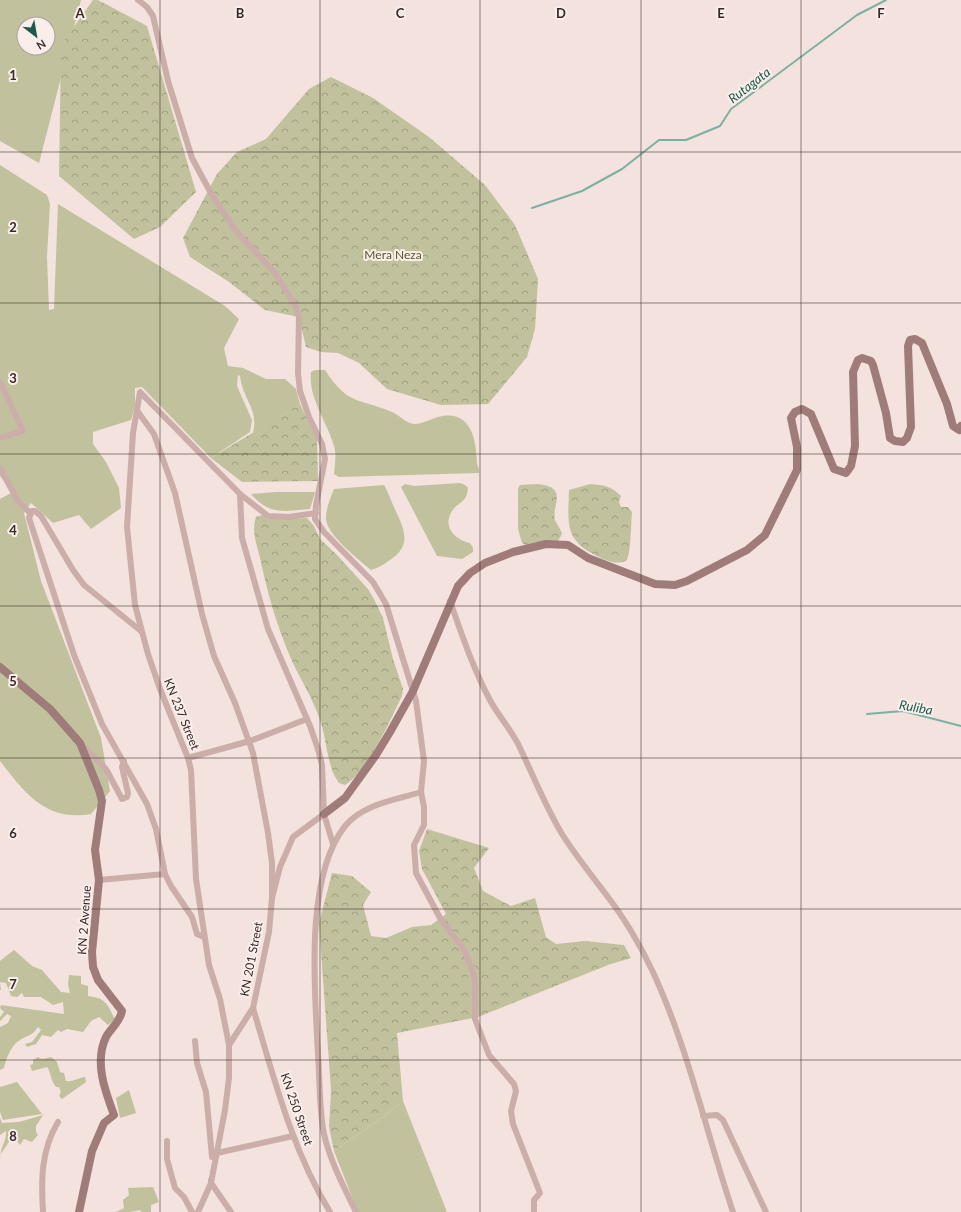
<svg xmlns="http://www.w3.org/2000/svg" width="961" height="1212" font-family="Lato,sans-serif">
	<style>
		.green { fill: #c1c29d; fill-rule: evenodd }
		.forest { fill: url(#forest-crowns) }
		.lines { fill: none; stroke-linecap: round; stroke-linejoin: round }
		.stream { stroke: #7cb0a2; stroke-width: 2 }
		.street { stroke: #cbaea9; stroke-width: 6 }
		.secondary { stroke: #9f7c7a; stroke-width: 8 }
		.grid { fill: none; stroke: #382929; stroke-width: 1; stroke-opacity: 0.55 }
		.labels { text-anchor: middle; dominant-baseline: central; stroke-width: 4; stroke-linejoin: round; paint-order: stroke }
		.park-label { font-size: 12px; fill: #55572c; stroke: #faeeea }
		.street-label { font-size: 12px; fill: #382929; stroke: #faeeea }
		.water-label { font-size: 13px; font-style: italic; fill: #1e5a4b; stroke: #faeeea }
		.grid-label { font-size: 13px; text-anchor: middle; font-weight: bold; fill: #382929; stroke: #faeeea; stroke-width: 4; stroke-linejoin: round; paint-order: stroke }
	</style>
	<defs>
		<pattern id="forest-crowns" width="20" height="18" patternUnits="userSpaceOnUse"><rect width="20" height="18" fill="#c1c29d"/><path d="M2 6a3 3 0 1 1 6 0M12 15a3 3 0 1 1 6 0" fill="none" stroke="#9e9e80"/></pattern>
	</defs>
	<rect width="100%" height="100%" fill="#f3e2dd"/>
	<g class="green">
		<path d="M0,0H81L39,163L0,141ZM24,24H48V48H24Z"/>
		<path d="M0,165L47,195L50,204L47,257L49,310L54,309L58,204L225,306L239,319L224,348L228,366L243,368L266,379H285L296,389L300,404L253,433C259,409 243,400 240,376L238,375L237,386L252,420L250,432L211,458L142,387L135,388V406L131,420L93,432V444L106,462L119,488L121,508L91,529L79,515L53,523L31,503L24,513L41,581L101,738L110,791L91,814C46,822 25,793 0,761V499L13,492L0,476Z"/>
		<path d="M315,370H325C348,406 359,398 392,412C401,416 406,424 416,424C425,423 434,417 443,416C471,412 476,439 477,462C477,466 480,469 479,473L339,477L334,474C335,464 337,452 333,443C326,420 308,397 311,372Z"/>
		<path d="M460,483L465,485L468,488C467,503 458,502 452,511C442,527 455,540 470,543L473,548V552L462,559L437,556L401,487L405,484L414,486Z"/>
		<path d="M384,485C388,492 390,498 393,505C403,527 414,544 390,560C383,565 378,568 371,570C358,559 327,535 326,519C326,508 330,499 334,489Z"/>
		<path d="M276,492H315L310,509C285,511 270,516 251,494Z"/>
		<path d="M14,950L32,966L42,970L61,992L70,993L68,985L69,975L81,976V984L88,986V996C106,998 107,1004 115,1019L108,1025L99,1017L91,1021L83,1032L67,1029L61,1032L58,1030L51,1037L42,1035L36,1044L27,1047L25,1044L32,1042L41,1030L38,1027C31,1037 29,1034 20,1040C11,1045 6,1059 4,1068L0,1070V1027L8,1023L11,1016L7,1014L0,1021V1017L4,1012L0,1008L1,1005L64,1014L63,1002L53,1005L41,997H24L22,993L17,997L11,996L6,983L0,982L1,990H0V961Z"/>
		<path d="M38,1057L42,1059L51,1057L57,1062L60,1072L64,1073L66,1081C73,1082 78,1078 85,1077L86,1082L62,1099L59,1096L61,1092L59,1087H56C51,1081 51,1073 47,1067L32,1071L30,1065L33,1064V1060Z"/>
		<polygon points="17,1082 42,1114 3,1120 0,1112 0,1087"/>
		<polygon points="129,1090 136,1113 120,1118 116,1098"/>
		<polygon points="403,1101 447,1212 358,1212 334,1151 386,1115"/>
		<path d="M43,1115L36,1126V1132L38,1135L32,1142L24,1139L20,1145L13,1136L0,1155V1159C0,1147 7,1141 6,1131L0,1135V1118L2,1123L19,1122Z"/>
		<polygon points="153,1187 159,1202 151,1205 151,1212 141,1212 140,1210 130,1212 116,1212 124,1208 123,1200 129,1195 128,1188"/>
	</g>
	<g class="forest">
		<polygon points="93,0 98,0 147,26 196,192 160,227 134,239 59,176 61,45"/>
		<polygon points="331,77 373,98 429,137 485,185 515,225 538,279 535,329 527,357 488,404 441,405 387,389 359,363 338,353 321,352 306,347 299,317 265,310 229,282 190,257 183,238 217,174 237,152 266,139 309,89"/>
		<polygon points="300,404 317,440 318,481 242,482 211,458"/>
		<path d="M537,484C570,487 551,505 555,520C557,525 561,529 562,534L558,541L528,546L522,543L518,529V488L520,485Z"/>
		<path d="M590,484C604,485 611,486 621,496L619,502L621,507H628L632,512C631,524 631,551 627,560C619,565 610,562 601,558C564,541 568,526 569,490Z"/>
		<path d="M262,515L291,519L307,518L314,526L320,539L336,554L368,589L374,599L383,618L393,659L403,689L402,696C389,722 369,770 345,785L339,783C327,768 327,739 320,720C312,696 298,676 289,654C276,623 267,591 260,558C257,544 251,531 256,517Z"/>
		<polygon points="427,829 489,848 474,868 483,891 511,906 535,898 546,937 556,944 585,941 624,945 631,958 608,965 478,1017 397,1033 403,1101 386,1115 334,1151 329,1127 331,1090 319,923 332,873 352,876 371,892 363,905 371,936 386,938 412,927 431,925 446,914 422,869 419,851"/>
	</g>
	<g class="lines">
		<g class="stream">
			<polyline points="532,208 582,191 622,169 659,140 686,140 720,126 731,109 857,15 886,0"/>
			<polyline points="867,714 903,711 961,726"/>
		</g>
		<g class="street">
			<path d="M138,0L147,7L153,16L168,81L192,158L213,197L236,231L275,273L295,305L299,317L298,373L300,391L309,417L322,444L325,459L316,505L315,519L324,532L373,582L386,604L416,701L424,761L421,792C395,800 363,804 345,826C304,878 315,992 318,1055C320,1081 319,1109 324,1134C330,1161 344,1187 356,1212"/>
			<polyline points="0,382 23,431 0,438"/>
			<polyline points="138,412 154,434 175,493 202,614 214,656 235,703 253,753 268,833 272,863 272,898"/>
			<polyline points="0,468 18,501 30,513"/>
			<polyline points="240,494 268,516 289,517 316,513"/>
			<path d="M450,601C462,635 474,671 491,702C500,718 513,732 520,748C534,777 545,806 562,834C576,856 592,876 608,897C625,919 640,945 652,970C688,1047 706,1132 733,1212"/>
			<polyline points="141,631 84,585 73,570 41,516 35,511 32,511 29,518 74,655 102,724 147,804 156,829 165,874 171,886 192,917 197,934 204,937"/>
			<polyline points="81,744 106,769 122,799 127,797 128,793 122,767 124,761"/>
			<polyline points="188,758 250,741 307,719"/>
			<polyline points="421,792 424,807 424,825 414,845 416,873 440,918 464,950 471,966 475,981 475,1019 489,1055 514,1084 516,1091 511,1111 513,1124 540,1193 534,1200 534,1212"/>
			<polyline points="99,880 165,874"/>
			<path d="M253,1008C274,1078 292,1150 330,1212"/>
			<polyline points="195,1041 197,1063 206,1092 212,1157 217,1153 293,1136"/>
			<polyline points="229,1045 220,999 209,965 196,879 191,770 188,758 160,689 148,654 135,605 127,527 133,433 140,392 240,494 242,538 268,629 310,726 318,749 322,765 324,814 333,844"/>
			<polyline points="703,1116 717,1115 723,1120 766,1212"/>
			<polyline points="167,1141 167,1159 175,1188 184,1197 192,1212"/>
			<polyline points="211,1180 211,1183 231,1212"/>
			<path d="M43,1212C41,1180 41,1150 58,1122"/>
			<polyline points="198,1212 211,1183 225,1110 229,1078 229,1045 253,1008 269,932 272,898 280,867 293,837 324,814"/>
		</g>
		<g class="secondary">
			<path d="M0,667L50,709L80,743L99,790L102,801L95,850L99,880L92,952L93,967L98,980L122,1011C120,1022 111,1028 106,1037C94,1062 105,1091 114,1115L104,1123L92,1151L79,1212"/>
			<polyline points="324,814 345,798 376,755 390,732 413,691 458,586 470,573 485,563 513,552 546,544 568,545 588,558 655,584 675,585 687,581 747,550 765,535 797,470 797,447 791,418 795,412 802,409 811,414 834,469 846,473 851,466 855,446 853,372 858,360 862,358 871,361 873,365 886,413 890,438 895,441 903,442 907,438 911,427 908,346 910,340 915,339 922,343 947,404 953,426 959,430 961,426"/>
		</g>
	</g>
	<path class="grid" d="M160,0V1212M320,0V1212M480,0V1212M641,0V1212M801,0V1212M0,152H961M0,303H961M0,454H961M0,606H961M0,758H961M0,909H961M0,1060H961"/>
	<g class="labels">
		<g class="park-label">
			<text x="393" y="254">Mera Neza</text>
		</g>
		<g class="street-label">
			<text transform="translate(182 714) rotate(68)">KN 237 Street</text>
			<text transform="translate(84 920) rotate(-86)">KN 2 Avenue</text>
			<text transform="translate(251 959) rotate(-79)">KN 201 Street</text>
			<text transform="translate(297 1109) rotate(71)">KN 250 Street</text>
		</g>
		<g class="water-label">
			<text transform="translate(749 85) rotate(-38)">Rutagata</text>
			<text transform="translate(916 707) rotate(10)">Ruliba</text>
		</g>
	</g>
	<g class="grid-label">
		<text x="80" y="18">A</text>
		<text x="240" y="18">B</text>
		<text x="400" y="18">C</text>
		<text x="561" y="18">D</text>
		<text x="721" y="18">E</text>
		<text x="881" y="18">F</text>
		<text x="13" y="80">1</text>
		<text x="13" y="232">2</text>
		<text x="13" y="383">3</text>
		<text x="13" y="535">4</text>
		<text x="13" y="686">5</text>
		<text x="13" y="838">6</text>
		<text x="13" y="989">7</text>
		<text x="13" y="1141">8</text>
	</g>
	<g transform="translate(36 36) rotate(149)"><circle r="19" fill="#faeeea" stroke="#ac9f9d"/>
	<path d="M0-3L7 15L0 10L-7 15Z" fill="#1e5a4b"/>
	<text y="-6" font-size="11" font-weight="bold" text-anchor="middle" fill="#382929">N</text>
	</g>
</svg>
